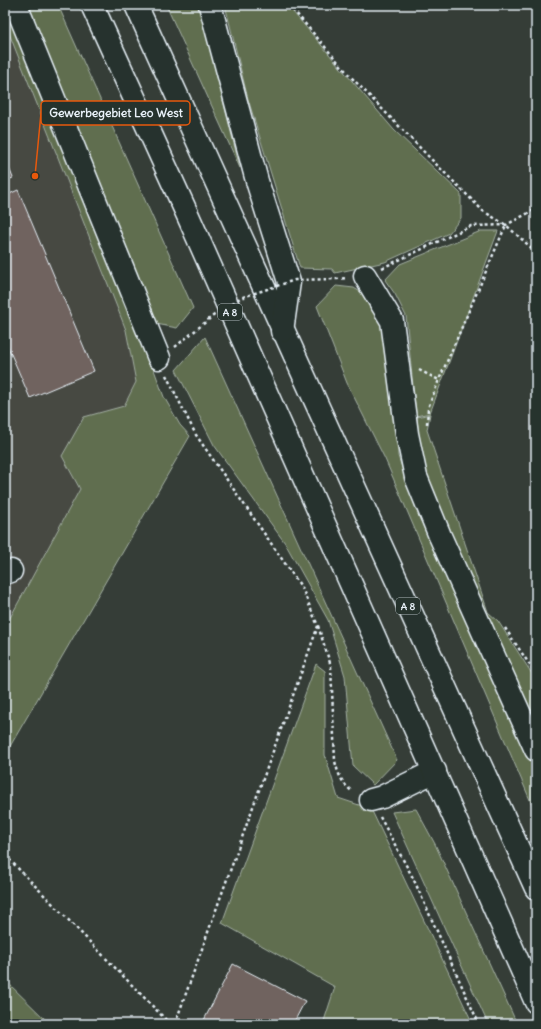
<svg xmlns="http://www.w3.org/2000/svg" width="541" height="1029" font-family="Delius,sans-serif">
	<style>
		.built { fill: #474843 }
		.green { fill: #606e4f; stroke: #a4b0a4 }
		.building { fill: #70635e; stroke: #e8f1f8 }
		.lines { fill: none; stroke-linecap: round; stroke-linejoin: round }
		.minor-casing { stroke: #e8f1f8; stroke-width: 25 }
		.highway-casing { stroke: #e8f1f8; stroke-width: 25 }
		.path { stroke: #e8f1f8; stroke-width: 2.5; stroke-dasharray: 3 3; stroke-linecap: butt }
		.minor { stroke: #26332d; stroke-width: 22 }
		.highway { stroke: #26332d; stroke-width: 22 }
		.path-bridge { stroke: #e8f1f8; stroke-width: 2.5; stroke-dasharray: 3 3; stroke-linecap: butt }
		.labels { text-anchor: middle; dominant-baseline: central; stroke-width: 3.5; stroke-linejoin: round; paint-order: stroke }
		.shield { fill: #26332d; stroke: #aeb8bb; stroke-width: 1 }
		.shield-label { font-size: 10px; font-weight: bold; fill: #e8f1f8 }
		.leader { fill: none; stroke: #e8590c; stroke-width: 1.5 }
		.callout-dot { fill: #e8590c; stroke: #26332d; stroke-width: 1.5 }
		.callout { fill: #26332d; stroke: #e8590c; stroke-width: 1.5 }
		.callout-label { font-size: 12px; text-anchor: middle; font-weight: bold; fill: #e8f1f8 }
	</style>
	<rect width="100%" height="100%" fill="#353d37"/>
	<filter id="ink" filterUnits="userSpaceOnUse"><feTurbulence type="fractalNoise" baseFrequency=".025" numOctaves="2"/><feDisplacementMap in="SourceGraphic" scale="8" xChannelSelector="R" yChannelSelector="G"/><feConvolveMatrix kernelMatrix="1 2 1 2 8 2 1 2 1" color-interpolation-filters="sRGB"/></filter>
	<g filter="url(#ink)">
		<polygon class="built" points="5,23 126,330 136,382 124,406 84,418 80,489 5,627"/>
		<g class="green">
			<polygon points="5,5 12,5 139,329 164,397 180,425 190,436 5,755 5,627 80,489 62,456 84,417 124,406 136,382 126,330 5,23"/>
			<polygon points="22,5 58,5 193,308 177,328 151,323"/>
			<polygon points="166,5 199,5 240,168"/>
			<polygon points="225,5 287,5 394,130 461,194 461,218 449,233 385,262 335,273 332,269 300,268 248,99"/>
			<polygon points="481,231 498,231 430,413 416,416 406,316 395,294 385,280 400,264"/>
			<polygon points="336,286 354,288 373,300 388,322 395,392 398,456 419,517 536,773 536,814 385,459 347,383 317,306"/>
			<polygon points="205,337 397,760 373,785 353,766 345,676 328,620 285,543 214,445 176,370"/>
			<polygon points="430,414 427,430 488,612 498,621 536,680 536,731 438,515 420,457 417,417"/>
			<polygon points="316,664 325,671 325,755 338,798 371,809 473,1024 323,1024 335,987 222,923"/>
			<polygon points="416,809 435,844 517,1024 488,1024 392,812"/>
			<polygon points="5,980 50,1024 5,1024"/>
		</g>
		<g class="building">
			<polygon points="5,158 13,178 5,181"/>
			<polygon points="18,190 94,371 30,398 5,340 5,196"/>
			<polygon points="233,964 305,1001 293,1024 212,1024 204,1020"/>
		</g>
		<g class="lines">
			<g class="minor-casing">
				<g id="minor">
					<polyline points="16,5 159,358"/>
					<polyline points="365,276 392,321 407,434 416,477 440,536 536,750"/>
					<polyline points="5,573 11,571"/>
					<polyline points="371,800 382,797 435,771"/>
				</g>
			</g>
			<g class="highway-casing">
				<g id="highway">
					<polyline points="92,5 189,218 536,1002"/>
					<polyline points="136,5 536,888"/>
					<polyline points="210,5 257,181 289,282 282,331"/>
				</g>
			</g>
			<g class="path">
				<polyline points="289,5 351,77 428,156 483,211 506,225 536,252"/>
				<polyline points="382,268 471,226 506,225 536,209"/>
				<polyline points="336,279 347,278"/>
				<polyline points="419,370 439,380"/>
				<polyline points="166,375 196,435 302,588 318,626 175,1024"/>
				<polyline points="427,424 428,408 439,380 506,225"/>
				<path d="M318,626L331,666L335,761C338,774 342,784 353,792"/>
				<polyline points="505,628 536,674"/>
				<polyline points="380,817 413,878 479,1024"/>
				<polyline points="5,855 170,1024"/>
			</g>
			<use href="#minor" class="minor"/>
			<use href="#highway" class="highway"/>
			<polyline class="path-bridge" points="175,347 213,316 240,298 295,280 336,279"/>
		</g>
	</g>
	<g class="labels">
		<g class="shield">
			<rect x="218" y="304" width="24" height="16" rx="3"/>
			<rect x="396" y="598" width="24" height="16" rx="3"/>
		</g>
		<g class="shield-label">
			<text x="230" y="312">A 8</text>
			<text x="408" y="606">A 8</text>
		</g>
	</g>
	<path class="leader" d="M35 176L41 113"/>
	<circle class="callout-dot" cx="35" cy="176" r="4"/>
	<rect class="callout" x="41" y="101" width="149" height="24" rx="4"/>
	<g class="callout-label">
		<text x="116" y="117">Gewerbegebiet Leo West</text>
	</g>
	<rect width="541" height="1029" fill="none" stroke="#26332d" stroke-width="20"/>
	<rect x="10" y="10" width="521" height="1009" fill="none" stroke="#e8f1f8" stroke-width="1.5" filter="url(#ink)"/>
</svg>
